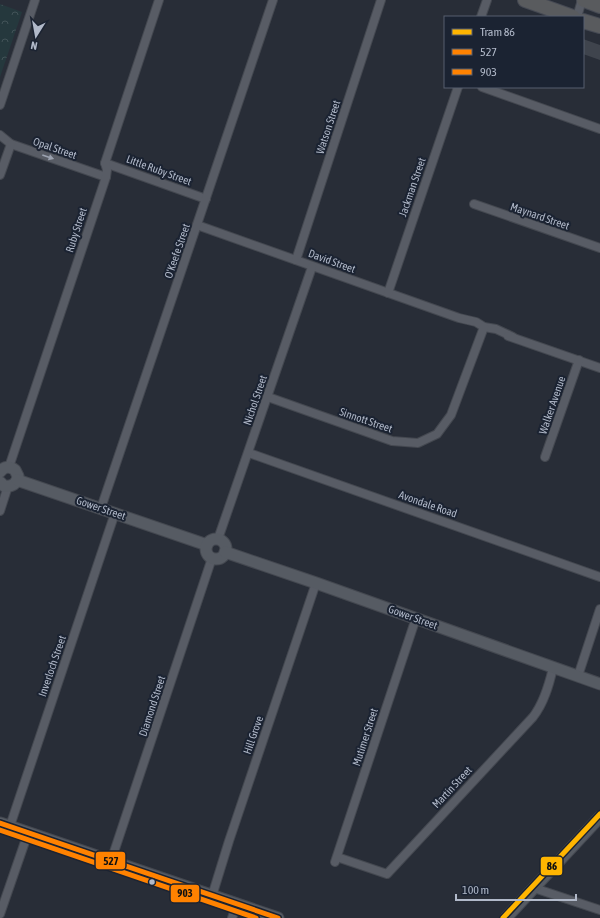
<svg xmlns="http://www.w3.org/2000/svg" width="600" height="918" font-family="'Asap Condensed',sans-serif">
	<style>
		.forest { fill: url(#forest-crowns) }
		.building { fill: #3f444d }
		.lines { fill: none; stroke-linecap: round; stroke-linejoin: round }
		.street-casing { stroke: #444850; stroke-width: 10 }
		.secondary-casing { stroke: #444850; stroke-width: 13 }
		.highway-casing { stroke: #454953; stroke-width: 16 }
		.street { stroke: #585c65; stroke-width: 8 }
		.secondary { stroke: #565b63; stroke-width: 11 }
		.highway { stroke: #595b5e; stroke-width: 14 }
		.bus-1-casing { stroke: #1b2332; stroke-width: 8 }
		.bus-2-casing { stroke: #1b2332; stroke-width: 8 }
		.bus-1 { stroke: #ff8200; stroke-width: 5 }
		.bus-2 { stroke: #ff8200; stroke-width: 5 }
		.tram-1-casing { stroke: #1b2332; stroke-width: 8 }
		.tram-1 { stroke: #ffb500; stroke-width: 5 }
		.oneway { fill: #9ba2b0 }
		.bus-dot { fill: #b1b9c9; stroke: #1b2332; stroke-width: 1.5 }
		.labels { text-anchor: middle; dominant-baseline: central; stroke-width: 4; stroke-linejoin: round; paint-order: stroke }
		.street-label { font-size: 11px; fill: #b1b9c9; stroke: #1b2332 }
		.line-badge { stroke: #1b2332; stroke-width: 1.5 }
		.pale-badge-label { font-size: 11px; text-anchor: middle; font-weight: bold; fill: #111 }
	</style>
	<defs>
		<pattern id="forest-crowns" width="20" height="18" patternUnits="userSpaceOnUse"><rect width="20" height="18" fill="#25383d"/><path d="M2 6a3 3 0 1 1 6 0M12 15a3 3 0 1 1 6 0" fill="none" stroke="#425358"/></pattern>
	</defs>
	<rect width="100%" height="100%" fill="#282d37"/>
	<polygon class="forest" points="0,4 22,12 0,77"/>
	<polygon class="building" points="583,39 600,45 600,60 583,54"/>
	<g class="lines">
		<g class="street-casing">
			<g id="street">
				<polyline points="481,17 487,0"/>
				<polyline points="577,17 582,0"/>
				<polyline points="482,87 600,129"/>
				<polyline points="0,105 35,0"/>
				<polyline points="0,135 11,144 106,177"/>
				<polyline points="105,163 206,199"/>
				<polyline points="0,175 11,144"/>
				<polyline points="474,204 600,248"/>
				<polyline points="197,225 459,318 476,322 484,327 496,329 513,337"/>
				<polyline points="296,260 381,0"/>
				<polyline points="388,293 458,87"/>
				<polyline points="508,336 600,368"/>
				<polyline points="268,397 392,441 418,443 437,434 451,415 484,327"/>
				<polyline points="249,453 600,577"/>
				<polyline points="545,457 579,360"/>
				<polyline points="9,467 106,177 107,170 105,163 159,0"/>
				<polyline points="101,508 273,0"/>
				<polyline points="0,511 8,486"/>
				<polyline points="218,539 312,267"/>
				<polyline points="578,676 600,609"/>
				<polyline points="10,826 115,513"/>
				<path d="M337,857L387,874L533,717C544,703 549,685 553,668"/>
				<polyline points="111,861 212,558"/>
				<polyline points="335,862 416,618"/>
				<polyline points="534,888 600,910"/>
				<polyline points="212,896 229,841 316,583"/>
				<polyline points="0,914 28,833"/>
				<polyline points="232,918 237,904"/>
			</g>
		</g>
		<g class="secondary-casing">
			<g id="secondary">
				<path d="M0,472C4,466 10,466 15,470L18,476C17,484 12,487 4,486L0,482"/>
				<polyline points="17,480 207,545"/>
				<circle cx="216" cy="549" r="10"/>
				<polyline points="225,552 316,583 600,684"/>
				<polyline points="0,823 278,918"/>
				<polyline points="506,918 600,817"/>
			</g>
		</g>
		<g class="highway-casing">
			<g id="highway">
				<polyline points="525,0 573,17"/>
				<polyline points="584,0 600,6"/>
				<polyline points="583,21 600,26"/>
			</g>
		</g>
		<use href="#street" class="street"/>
		<use href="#secondary" class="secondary"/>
		<use href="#highway" class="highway"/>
		<g class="bus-1-casing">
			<polyline id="bus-1" points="0,823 278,918"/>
		</g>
		<g class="bus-2-casing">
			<polyline id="bus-2" points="0,830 256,918"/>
		</g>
		<use href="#bus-1" class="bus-1"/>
		<use href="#bus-2" class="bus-2"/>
		<g class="tram-1-casing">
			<polyline id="tram-1" points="503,918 600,814"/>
		</g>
		<use href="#tram-1" class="tram-1"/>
	</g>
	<defs><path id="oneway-solid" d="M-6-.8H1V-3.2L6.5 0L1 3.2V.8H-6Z"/></defs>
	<use class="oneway" href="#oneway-solid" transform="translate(48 157) rotate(19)"/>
	<circle class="bus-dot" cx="152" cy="882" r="3.5"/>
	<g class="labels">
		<g class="street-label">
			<text transform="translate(328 127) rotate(-72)">Watson Street</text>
			<text transform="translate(55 148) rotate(19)">Opal Street</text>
			<text transform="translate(159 170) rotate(20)">Little Ruby Street</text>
			<text transform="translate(412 187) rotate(-71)">Jackman Street</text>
			<text transform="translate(540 216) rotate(19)">Maynard Street</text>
			<text transform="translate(76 230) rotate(-72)">Ruby Street</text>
			<text transform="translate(177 251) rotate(-71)">O'Keefe Street</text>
			<text transform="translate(332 261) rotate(20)">David Street</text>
			<text transform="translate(255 400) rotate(-71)">Nichol Street</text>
			<text transform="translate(552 405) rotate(-71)">Walker Avenue</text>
			<text transform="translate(366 420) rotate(19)">Sinnott Street</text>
			<text transform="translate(428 504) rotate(19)">Avondale Road</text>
			<text transform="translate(101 508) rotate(19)">Gower Street</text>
			<text transform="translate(413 617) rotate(20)">Gower Street</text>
			<text transform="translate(52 666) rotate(-71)">Inverloch Street</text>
			<text transform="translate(152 706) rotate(-72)">Diamond Street</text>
			<text transform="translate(253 735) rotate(-71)">Hill Grove</text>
			<text transform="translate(365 737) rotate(-72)">Mutimer Street</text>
			<text transform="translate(452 787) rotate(-47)">Martin Street</text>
		</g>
	</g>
	<g class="line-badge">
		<rect x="95" y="851" width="31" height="19" rx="4" fill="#ff8200"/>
		<rect x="540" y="856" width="23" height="20" rx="4" fill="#ffb500"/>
		<rect x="170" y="884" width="30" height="19" rx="4" fill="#ff8200"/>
	</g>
	<g class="pale-badge-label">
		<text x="111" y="865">527</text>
		<text x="552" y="870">86</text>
		<text x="185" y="897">903</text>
	</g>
	<rect x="444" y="16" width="140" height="72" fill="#1b2332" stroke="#575f6e"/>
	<rect x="452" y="29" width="20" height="6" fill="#ffb500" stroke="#575f6e"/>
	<text x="480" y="36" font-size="12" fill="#b1b9c9">Tram 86</text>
	<rect x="452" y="49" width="20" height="6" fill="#ff8200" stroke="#575f6e"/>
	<text x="480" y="56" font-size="12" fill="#b1b9c9">527</text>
	<rect x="452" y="69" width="20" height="6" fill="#ff8200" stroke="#575f6e"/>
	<text x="480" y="76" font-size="12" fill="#b1b9c9">903</text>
	<g transform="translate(36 36) rotate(191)" stroke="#1b2332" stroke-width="3" paint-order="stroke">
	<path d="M0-3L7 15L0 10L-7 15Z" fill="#b1b9c9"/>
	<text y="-6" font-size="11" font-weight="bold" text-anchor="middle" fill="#b1b9c9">N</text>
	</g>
	<path d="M456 894v6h120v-6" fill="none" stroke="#b1b9c9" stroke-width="2"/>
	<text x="462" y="894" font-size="12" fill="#b1b9c9" stroke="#1b2332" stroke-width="3" paint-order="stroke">100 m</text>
</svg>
